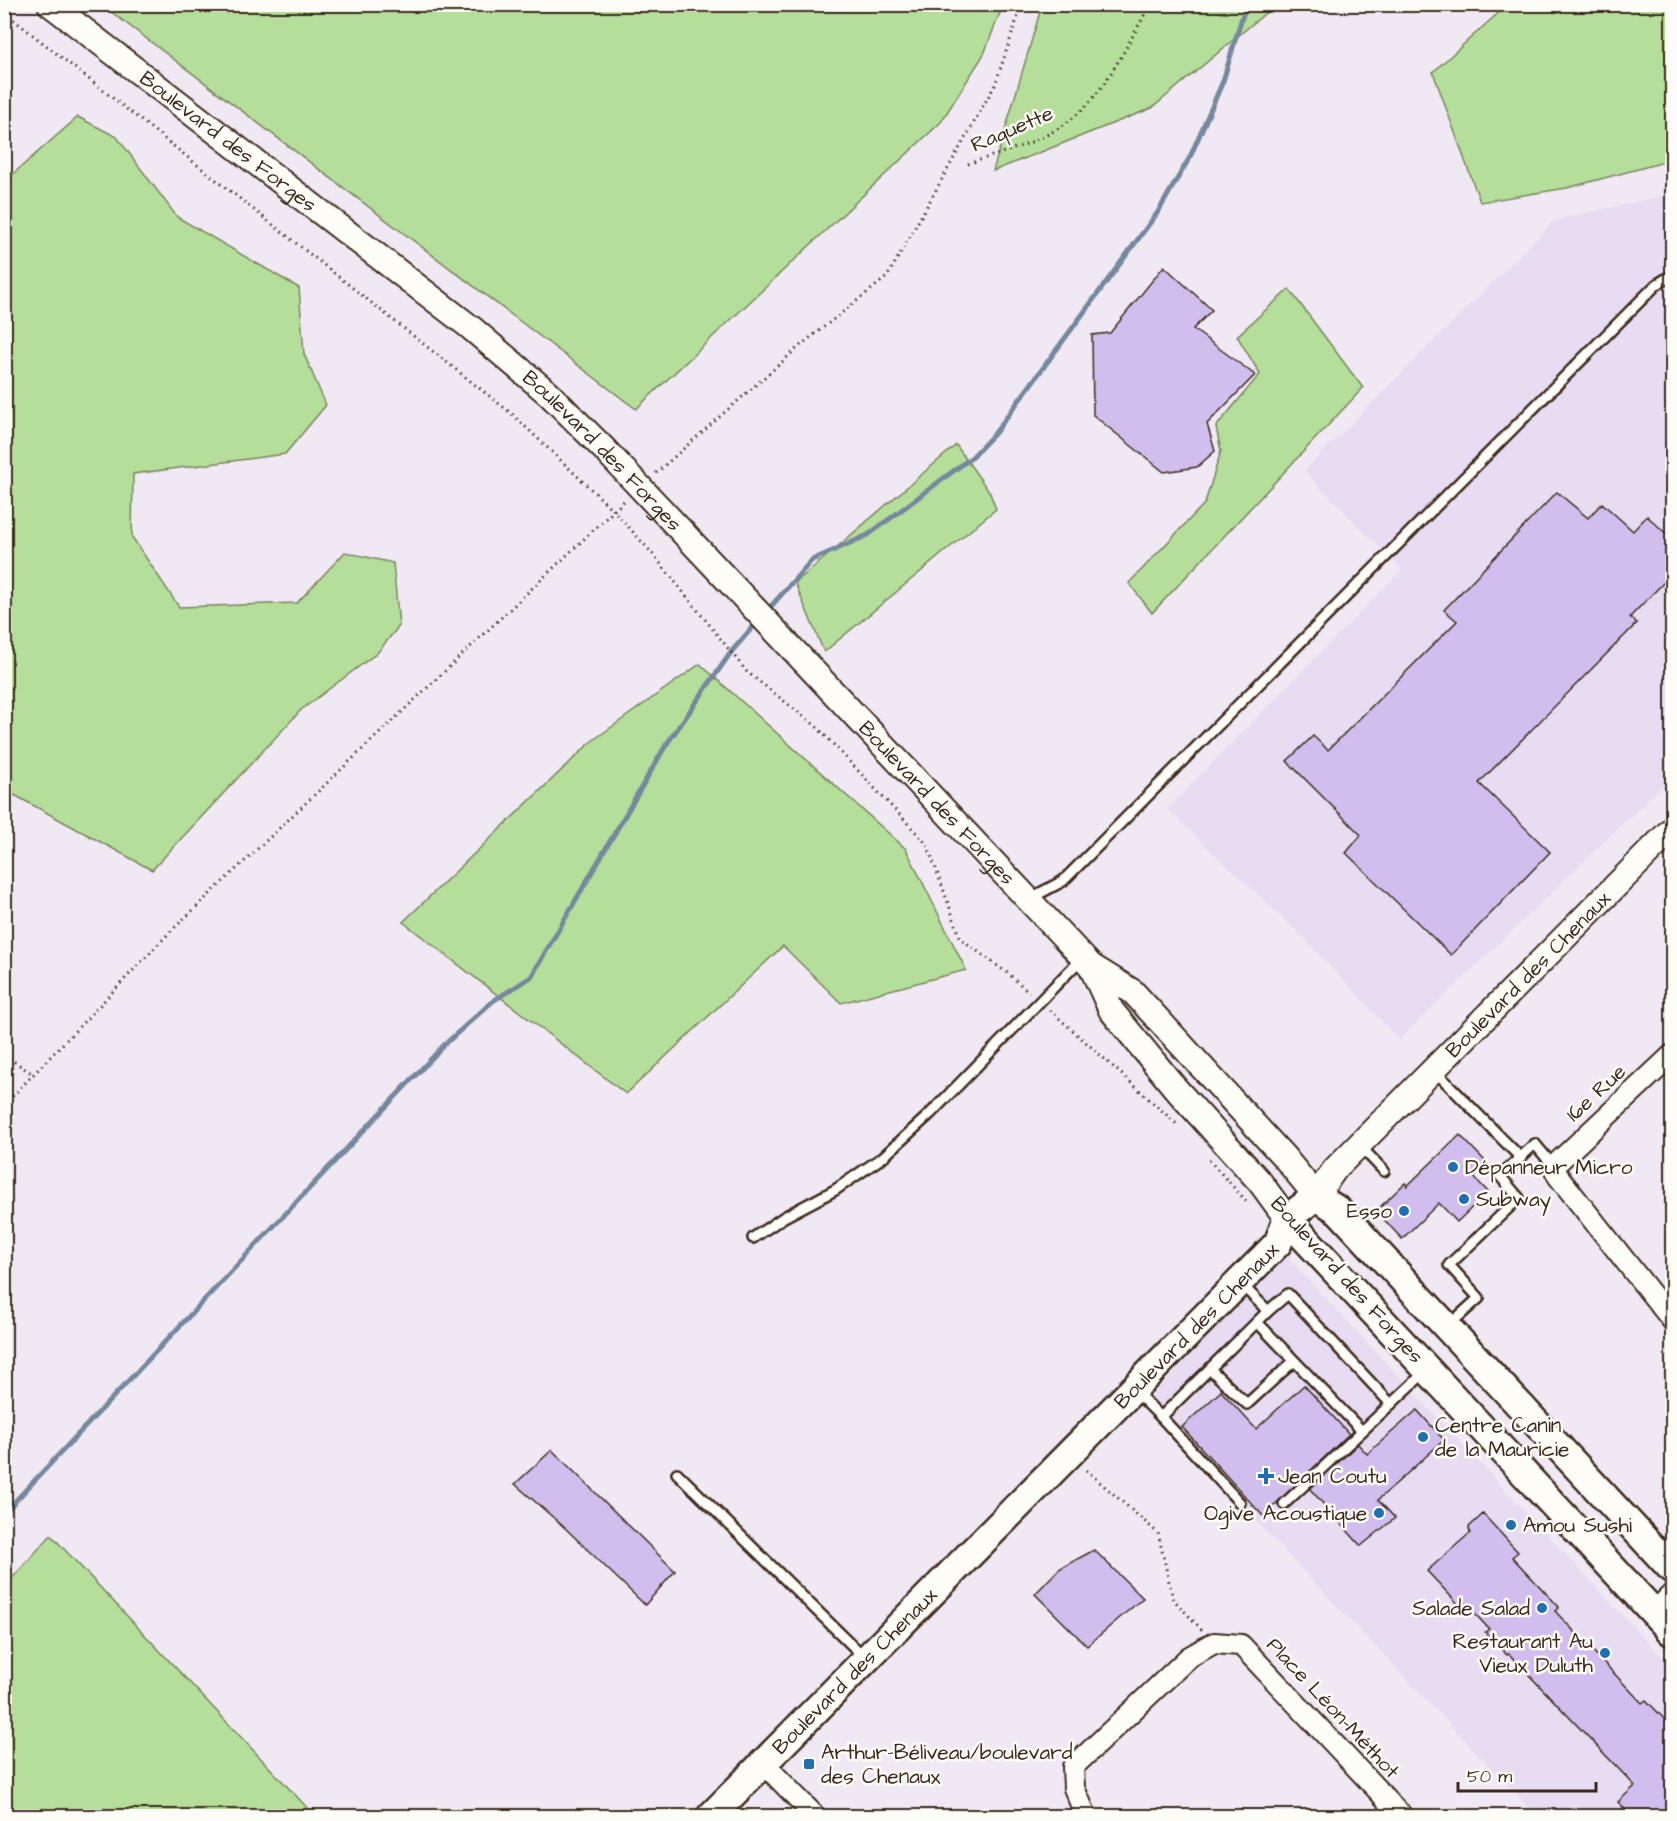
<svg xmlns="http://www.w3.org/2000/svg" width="1677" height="1821" font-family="'Architects Daughter',sans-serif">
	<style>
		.built { fill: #e7dcf2 }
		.green { fill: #b5de9b; stroke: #78845c; stroke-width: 1.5 }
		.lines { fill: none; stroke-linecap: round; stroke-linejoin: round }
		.stream { stroke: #74889e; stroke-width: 5 }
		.building { fill: #d2beee; stroke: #3b2a1e; stroke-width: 1.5 }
		.service-casing { stroke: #3b2a1e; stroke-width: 14 }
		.minor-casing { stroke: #3b2a1e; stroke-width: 24 }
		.tertiary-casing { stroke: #3b2a1e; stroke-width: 28 }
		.secondary-casing { stroke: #3b2a1e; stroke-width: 32 }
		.path { stroke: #3b2a1e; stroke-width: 3; stroke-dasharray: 1.5 4.5; stroke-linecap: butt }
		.service { stroke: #fdfcf7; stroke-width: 9 }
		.minor { stroke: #fdfcf7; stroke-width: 20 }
		.tertiary { stroke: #fdfcf7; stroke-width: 24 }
		.secondary { stroke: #fdfcf7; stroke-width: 27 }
		.poi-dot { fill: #1f6fb2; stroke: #fdfcf7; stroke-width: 2 }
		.labels { text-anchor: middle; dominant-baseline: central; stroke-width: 5; stroke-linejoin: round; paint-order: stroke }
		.street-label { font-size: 21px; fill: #3b2a1e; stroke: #fdfcf7 }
		.poi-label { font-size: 21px; fill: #3b2a1e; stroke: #fdfcf7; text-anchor: start }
	</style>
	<rect width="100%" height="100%" fill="#f0e9f4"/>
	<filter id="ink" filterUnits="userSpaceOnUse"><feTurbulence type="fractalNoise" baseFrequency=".0167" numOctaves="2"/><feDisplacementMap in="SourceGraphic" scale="12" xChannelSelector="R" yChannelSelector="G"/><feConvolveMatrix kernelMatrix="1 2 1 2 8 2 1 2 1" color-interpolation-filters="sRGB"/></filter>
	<g filter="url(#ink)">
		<g class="built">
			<polygon points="1672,194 1672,776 1399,1040 1306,940 1167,809 1402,570 1304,471 1555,220"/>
			<polygon points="1285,1255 1672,1668 1672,1816 1537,1816 1144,1404"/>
		</g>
		<g class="green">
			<polygon points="102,5 1003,5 984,54 941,122 636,409"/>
			<polygon points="1042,5 1042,4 1275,5 1152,108 993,171"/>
			<polygon points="1507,5 1672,5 1672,160 1567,188 1480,202 1433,72"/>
			<polygon points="78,117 117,137 177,217 299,288 304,354 326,405 285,454 133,474 132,537 179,607 297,603 345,552 393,563 399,626 377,653 301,710 152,870 5,790 5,181"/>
			<polygon points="1289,289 1363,388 1152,613 1129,583 1205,503 1221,451 1216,427 1260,374 1237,336"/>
			<polygon points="956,445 990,493 996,509 824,652 795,583"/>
			<polygon points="700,664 906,849 966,970 841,1003 783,946 626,1094 403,922 592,741"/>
			<polygon points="51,1535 315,1816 5,1816 5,1586"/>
		</g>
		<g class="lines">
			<g class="stream">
				<polyline points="765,613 812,560 868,535 972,457 995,433 1158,212 1190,157 1223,81 1246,4"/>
				<polyline points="4,1513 445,1044 493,1001 531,977 666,745 732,651 757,622"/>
			</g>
		</g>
		<g class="building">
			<polygon points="1164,266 1212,310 1193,329 1255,375 1207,424 1215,451 1197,467 1164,472 1093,415 1092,335 1110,333"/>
			<polygon points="1557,492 1588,518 1602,503 1633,531 1647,516 1672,539 1672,574 1630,617 1637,623 1479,783 1550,852 1451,955 1346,853 1361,835 1287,761 1313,736 1328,750 1457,621 1444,610"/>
			<polygon points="1460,1135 1486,1162 1472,1175 1488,1192 1457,1222 1439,1203 1402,1239 1376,1211 1405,1183 1407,1186"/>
			<polygon points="1304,1385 1349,1434 1263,1516 1182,1427 1221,1391 1256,1429"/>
			<polygon points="1417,1410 1444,1440 1378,1500 1395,1518 1361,1546 1310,1489 1358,1444 1367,1454"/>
			<polygon points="552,1450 675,1571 645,1605 564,1527 515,1484"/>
			<polygon points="1483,1514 1518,1552 1512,1557 1559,1607 1555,1611 1642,1703 1646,1700 1672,1727 1672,1816 1631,1816 1618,1802 1635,1786 1509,1654 1507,1655 1485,1632 1489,1629 1463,1601 1459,1605 1427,1571 1470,1533 1469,1527"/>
			<polygon points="1094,1550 1143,1598 1087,1646 1035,1594 1059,1569"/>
		</g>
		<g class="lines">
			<g class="service-casing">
				<g id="service">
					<polyline points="1029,899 1063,881 1656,285 1672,275"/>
					<polyline points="1434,1070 1521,1158"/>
					<polyline points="1359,1145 1384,1171"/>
					<polyline points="753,1238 784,1217 835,1190 883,1157 930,1114 1083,957"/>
					<polyline points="1268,1311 1288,1294 1391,1404 1426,1371"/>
					<polyline points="1257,1322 1362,1431"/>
					<polyline points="1448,1326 1479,1298 1449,1265 1519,1198 1500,1176 1535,1144 1555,1168"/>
					<polyline points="1210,1369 1247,1404 1294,1361"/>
					<polyline points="1134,1390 1161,1417 1257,1322 1268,1311 1241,1284"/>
					<polyline points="1161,1417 1240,1503"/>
					<polyline points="677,1473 865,1658"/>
					<polyline points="1284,1504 1391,1404"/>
				</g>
			</g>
			<g class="minor-casing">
				<g id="minor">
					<polyline points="1672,1055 1557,1163 1555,1170 1558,1176 1672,1320"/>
					<polyline points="1654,1612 1672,1594"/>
					<polyline points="764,1764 815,1816"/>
					<polyline points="1086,1816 1074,1788 1073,1767 1189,1657 1214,1643 1241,1645 1402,1816"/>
				</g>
			</g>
			<g class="tertiary-casing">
				<g id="tertiary">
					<path id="s1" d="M50,4L470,327L549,394L606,451L1091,966L1133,992L1285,1158L1316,1196L1335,1169L1672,829"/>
					<polyline points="1091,966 1111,1010 1176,1089 1260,1182 1287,1219"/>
				</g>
			</g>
			<g class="secondary-casing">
				<g id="secondary">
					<polyline points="1287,1219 1672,1632"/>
					<path id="s2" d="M711,1816L1278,1243L1287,1219L1316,1196L1339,1211L1672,1569"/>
				</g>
			</g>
			<g class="path">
				<polyline points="4,12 512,414 614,511 652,553 747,672 816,726 927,844 961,939 1010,975 1029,992"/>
				<path d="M968,164C1002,152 1040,143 1069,121C1105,95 1128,42 1151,4"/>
				<polyline points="656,473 801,345 887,277 995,85 1022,4"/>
				<polyline points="1050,1010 1179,1126"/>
				<polyline points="4,1055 33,1074"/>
				<polyline points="4,1105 170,932 624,501"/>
				<polyline points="1209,1160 1247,1202"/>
				<polyline points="1086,1470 1158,1533 1173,1599 1202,1630"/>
			</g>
			<use href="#service" class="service"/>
			<use href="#minor" class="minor"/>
			<use href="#tertiary" class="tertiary"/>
			<use href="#secondary" class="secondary"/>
		</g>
	</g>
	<g class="poi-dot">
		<circle cx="1453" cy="1167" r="6"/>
		<circle cx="1464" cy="1199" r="6"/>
		<circle cx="1404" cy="1211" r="6"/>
		<circle cx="1423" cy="1437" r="6"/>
		<path d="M1263 1467h6v6h6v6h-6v6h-6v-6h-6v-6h6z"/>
		<circle cx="1379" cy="1513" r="6"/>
		<circle cx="1511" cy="1525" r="6"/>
		<circle cx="1542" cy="1608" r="6"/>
		<circle cx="1605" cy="1653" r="6"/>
		<rect x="803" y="1758" width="12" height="12" rx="3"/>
	</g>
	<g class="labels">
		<g class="street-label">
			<text transform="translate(1012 129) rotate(-23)">Raquette</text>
			<text stroke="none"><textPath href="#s1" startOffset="225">Boulevard des Forges</textPath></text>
			<text stroke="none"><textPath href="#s1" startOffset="711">Boulevard des Forges</textPath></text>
			<text stroke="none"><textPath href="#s1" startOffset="1197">Boulevard des Forges</textPath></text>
			<text stroke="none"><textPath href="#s1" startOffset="2052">Boulevard des Chenaux</textPath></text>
			<text transform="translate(1596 1093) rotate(-43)">16e Rue</text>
			<text transform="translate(1347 1280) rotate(48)">Boulevard des Forges</text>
			<text stroke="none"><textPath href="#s2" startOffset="690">Boulevard des Chenaux</textPath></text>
			<text stroke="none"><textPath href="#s2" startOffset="204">Boulevard des Chenaux</textPath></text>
			<text transform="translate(1333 1708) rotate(47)">Place Léon-Méthot</text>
		</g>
		<g class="poi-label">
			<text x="1465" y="1167">Dépanneur Micro</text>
			<text x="1476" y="1199">Subway</text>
			<text x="1392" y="1211" text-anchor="end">Esso</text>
			<text x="1435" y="1425">Centre Canin<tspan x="1435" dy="24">de la Mauricie</tspan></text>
			<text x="1278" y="1476">Jean Coutu</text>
			<text x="1367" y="1513" text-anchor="end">Ogive Acoustique</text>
			<text x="1523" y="1525">Amou Sushi</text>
			<text x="1530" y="1608" text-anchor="end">Salade Salad</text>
			<text x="1593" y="1641" text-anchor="end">Restaurant Au<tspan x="1593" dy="24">Vieux Duluth</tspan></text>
			<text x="821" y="1752">Arthur-Béliveau/boulevard<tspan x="821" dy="24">des Chenaux</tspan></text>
		</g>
	</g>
	<rect width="1677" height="1821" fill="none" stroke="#fdfcf7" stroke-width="24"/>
	<rect x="12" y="12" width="1653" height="1797" fill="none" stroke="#3b2a1e" stroke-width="2" filter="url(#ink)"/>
	<path d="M1458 1782v9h138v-9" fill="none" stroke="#3b2a1e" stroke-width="3"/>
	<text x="1467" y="1782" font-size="18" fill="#3b2a1e" stroke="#fdfcf7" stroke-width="4.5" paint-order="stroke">50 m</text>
</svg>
